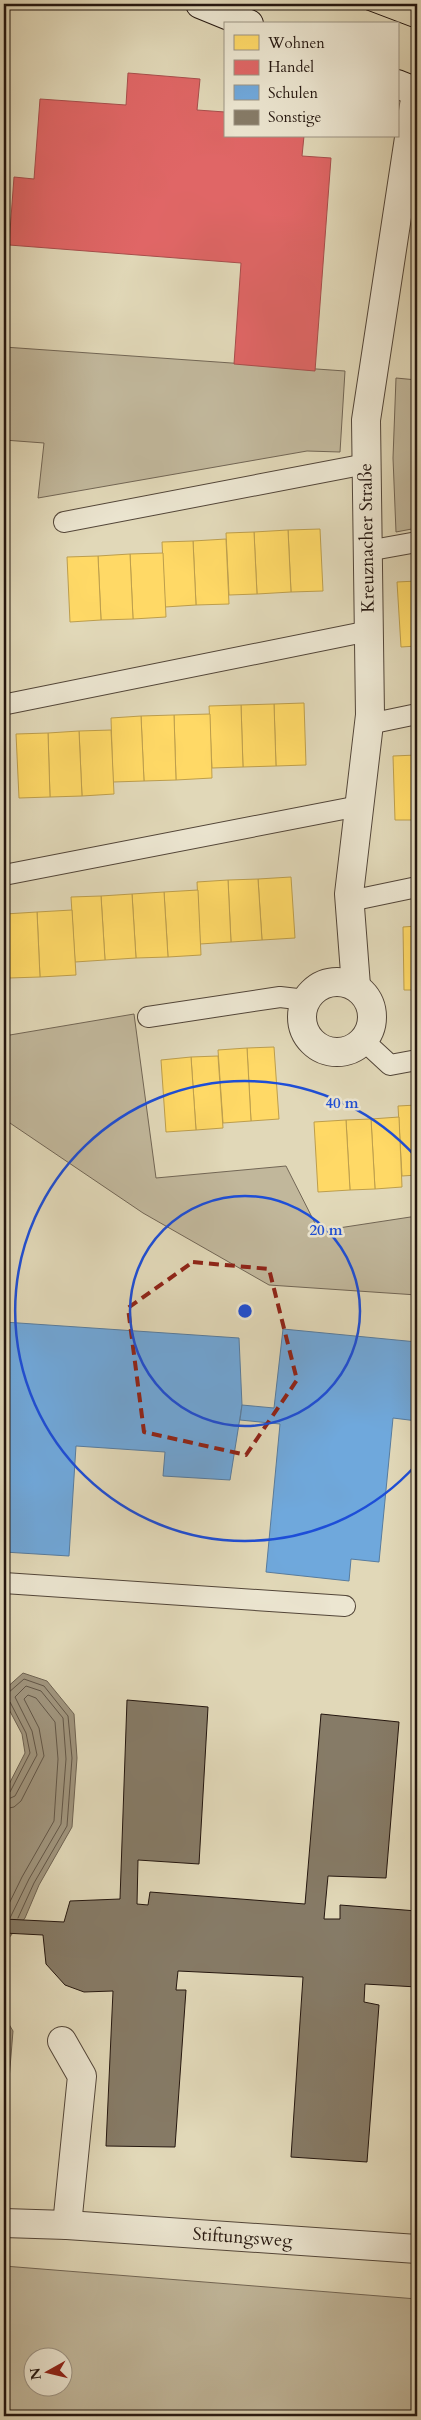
<svg xmlns="http://www.w3.org/2000/svg" width="421" height="2420" font-family="Cardo,serif">
	<style>
		.green { fill: #c1b79b; stroke: #726655; fill-rule: evenodd }
		.water { fill: #a1967f; stroke: #6f6352 }
		.homes { fill: #ffd966; stroke: #bd9e4c }
		.shops { fill: #e06666; stroke: #a84e4c }
		.schools { fill: #6fa8dc; stroke: #587c9e }
		.lines { fill: none; stroke-linecap: round; stroke-linejoin: round }
		.shore { stroke: #625647; stroke-width: 1 }
		.building { fill: #867b67; stroke: #24160f }
		.lane-casing { stroke: #534639; stroke-width: 22 }
		.street-casing { stroke: #534639; stroke-width: 30 }
		.secondary-casing { stroke: #24160f; stroke-width: 30 }
		.lane { stroke: #ece6d1; stroke-width: 20 }
		.street { stroke: #ece6d1; stroke-width: 28 }
		.secondary { stroke: #ece6d1; stroke-width: 28 }
		.tram { stroke: #24160f; stroke-width: 1 }
		.marked { fill: none; stroke: #8f2418; stroke-width: 4; stroke-dasharray: 10 6; stroke-linejoin: round }
		.ring { fill: none; stroke: #1d4ed8; stroke-width: 2.5 }
		.labels { text-anchor: middle; dominant-baseline: central; stroke-width: 5; stroke-linejoin: round; paint-order: stroke }
		.street-label { font-size: 18px; fill: #24160f; stroke: #ece6d1 }
		.centre { fill: #1d4ed8; stroke: #ece6d1; stroke-width: 2.5 }
		.ring-label { font-size: 15px; text-anchor: middle; font-weight: bold; fill: #1d4ed8; stroke: #ece6d1; stroke-width: 5; stroke-linejoin: round; paint-order: stroke }
	</style>
	<rect width="100%" height="100%" fill="#e1d8b8"/>
	<filter id="stains"><feTurbulence type="fractalNoise" baseFrequency=".004" numOctaves="4"/><feColorMatrix values="0 0 0 0 .2 0 0 0 0 .09 0 0 0 0 .02 0 0 0 .5 -.17"/></filter>
	<radialGradient id="worn" r=".72"><stop offset=".6" stop-color="#630" stop-opacity="0"/><stop offset="1" stop-color="#630" stop-opacity=".3"/></radialGradient>
	<g class="green">
		<polygon points="4,347 345,371 340,452 307,451 38,498 44,443 4,440"/>
		<polygon points="396,378 417,380 417,528 396,532 393,458"/>
		<polygon points="134,1014 156,1178 286,1166 319,1231 417,1216 417,1295 269,1285 143,1213 4,1119 4,1036"/>
		<path d="M4,2266L417,2299V2416H4ZM32,2358H62V2388H32Z"/>
	</g>
	<g class="water">
		<polygon points="23,1673 47,1681 74,1714 77,1758 72,1827 39,1885 25,1918 4,1944 4,1794 25,1753 22,1734 4,1700 4,1690"/>
		<polygon points="4,2016 13,2031 4,2141"/>
	</g>
	<g class="homes">
		<polygon points="320,529 323,591 291,592 288,530"/>
		<polygon points="288,530 291,592 257,594 254,532"/>
		<polygon points="254,532 257,594 229,595 226,533"/>
		<polygon points="226,539 229,604 196,605 193,541"/>
		<polygon points="193,541 196,605 165,607 162,542"/>
		<polygon points="163,553 166,617 133,619 130,554"/>
		<polygon points="130,554 133,619 101,620 98,556"/>
		<polygon points="98,556 101,620 70,622 67,557"/>
		<polygon points="417,581 417,646 401,647 397,582"/>
		<polygon points="304,703 306,765 276,766 274,704"/>
		<polygon points="274,704 276,766 243,767 241,705"/>
		<polygon points="241,705 243,767 212,768 209,706"/>
		<polygon points="210,714 212,778 176,780 174,715"/>
		<polygon points="174,715 176,780 144,781 141,716"/>
		<polygon points="141,716 144,781 113,782 111,718"/>
		<polygon points="111,730 114,794 82,796 79,731"/>
		<polygon points="79,731 82,796 50,797 48,733"/>
		<polygon points="48,733 50,797 19,798 16,734"/>
		<polygon points="417,755 417,820 395,820 393,756"/>
		<polygon points="291,877 295,938 262,940 258,879"/>
		<polygon points="258,879 262,940 231,942 228,880"/>
		<polygon points="228,880 231,942 200,944 197,882"/>
		<polygon points="198,890 201,955 168,957 164,892"/>
		<polygon points="164,892 168,957 136,958 132,894"/>
		<polygon points="132,894 136,958 105,960 101,896"/>
		<polygon points="101,896 105,960 75,962 71,897"/>
		<polygon points="72,910 76,975 40,977 37,912"/>
		<polygon points="37,912 40,977 9,978 5,914"/>
		<polygon points="4,914 9,978 4,979"/>
		<polygon points="417,926 417,990 404,990 403,927"/>
		<polygon points="274,1047 279,1119 251,1121 247,1048"/>
		<polygon points="247,1048 251,1121 223,1123 218,1050"/>
		<polygon points="218,1056 223,1128 196,1130 191,1057"/>
		<polygon points="191,1057 196,1130 166,1132 161,1060"/>
		<polygon points="417,1105 417,1175 402,1176 398,1106"/>
		<polygon points="399,1117 402,1187 375,1189 371,1119"/>
		<polygon points="371,1119 375,1189 350,1190 346,1120"/>
		<polygon points="346,1120 350,1190 318,1192 314,1122"/>
	</g>
	<polygon class="shops" points="128,73 200,79 197,110 225,112 225,136 304,136 302,156 331,158 315,371 234,364 241,263 9,245 14,177 34,179 40,99 126,105"/>
	<g class="schools">
		<polygon points="4,1322 239,1338 242,1405 230,1480 163,1476 165,1452 76,1446 69,1556 4,1552"/>
		<polygon points="283,1329 417,1342 417,1421 393,1418 379,1562 351,1559 349,1581 266,1572 280,1424 240,1420 242,1405 274,1408"/>
	</g>
	<g class="lines">
		<g class="shore">
			<polyline points="4,1694 8,1693 24,1679 44,1686 68,1716 72,1758 67,1826 34,1883 18,1918"/>
			<polyline points="4,1699 10,1702 26,1733 30,1753 10,1792 4,1795"/>
			<polyline points="4,1801 15,1796 37,1755 32,1731 15,1697 26,1686 41,1691 63,1718 66,1759 61,1824 29,1879 10,1918"/>
			<polyline points="4,1809 14,1807 21,1801 44,1756 39,1728 24,1699 28,1695 36,1698 55,1722 58,1759 54,1821 22,1877 4,1914"/>
			<polyline points="4,2026 8,2033 4,2084"/>
		</g>
	</g>
	<polygon class="building" points="127,1700 208,1707 199,1864 138,1860 137,1904 148,1905 150,1892 305,1904 321,1714 399,1722 386,1878 328,1876 324,1919 340,1919 340,1905 417,1911 417,1987 365,1984 364,2002 379,2005 367,2162 291,2157 303,1977 178,1971 176,1990 186,1990 175,2147 106,2146 113,1991 84,1992 65,1985 46,1964 43,1935 4,1933 4,1919 64,1922 70,1901 120,1899"/>
	<g class="lines">
		<g class="lane-casing">
			<g id="lane">
				<polyline points="64,522 366,464"/>
				<polyline points="367,551 417,542"/>
				<polyline points="7,704 369,631"/>
				<polyline points="369,724 417,714"/>
				<polyline points="4,875 359,806"/>
				<polyline points="350,901 417,887"/>
				<polyline points="148,1017 280,997 306,1000"/>
				<polyline points="364,1041 390,1065 417,1060"/>
				<polyline points="4,1583 345,1606"/>
			</g>
		</g>
		<g class="street-casing">
			<g id="street">
				<circle cx="337" cy="1017" r="35"/>
				<polyline points="356,986 349,894 370,715 366,420 416,92"/>
				<polyline points="62,2041 82,2076 67,2225"/>
				<path id="s1" d="M4,2223L67,2225L417,2249"/>
			</g>
		</g>
		<g class="secondary-casing">
			<g id="secondary">
				<polyline points="200,4 249,24"/>
				<polyline points="397,84 417,92"/>
			</g>
		</g>
		<use href="#lane" class="lane"/>
		<use href="#street" class="street"/>
		<use href="#secondary" class="secondary"/>
		<g class="tram">
			<polyline points="351,4 417,29"/>
			<polyline points="399,4 417,11"/>
		</g>
	</g>
	<path class="marked" d="M193,1262L269,1269L297,1380L246,1455L144,1432L128,1308Z"/>
	<g class="ring">
		<circle cx="245" cy="1311" r="115"/>
		<path d="M416 1465A230 230 0 1 1 416 1157"/>
	</g>
	<g class="labels">
		<g class="street-label">
			<text transform="translate(367 538) rotate(-91)">Kreuznacher Straße</text>
			<text stroke="none"><textPath href="#s1" startOffset="239">Stiftungsweg</textPath></text>
		</g>
	</g>
	<circle cx="245" cy="1311" r="8" class="centre"/>
	<g class="ring-label">
		<text x="342" y="1108">40 m</text>
		<text x="326" y="1235">20 m</text>
	</g>
	<rect width="421" height="2420" fill="none" stroke="#e1d8b8" stroke-width="20"/>
	<rect x="5" y="5" width="411" height="2410" fill="none" stroke="#24160f" stroke-width="2.5"/>
	<rect x="10" y="10" width="401" height="2400" fill="none" stroke="#24160f"/>
	<rect x="224" y="22" width="175" height="115" fill="#ece6d1" stroke="#9c9383"/>
	<rect x="234" y="35" width="25" height="15" fill="#ffd966" stroke="#9c9383"/>
	<text x="268" y="48" font-size="15" fill="#24160f">Wohnen</text>
	<rect x="234" y="60" width="25" height="15" fill="#e06666" stroke="#9c9383"/>
	<text x="268" y="72" font-size="15" fill="#24160f">Handel</text>
	<rect x="234" y="85" width="25" height="15" fill="#6fa8dc" stroke="#9c9383"/>
	<text x="268" y="98" font-size="15" fill="#24160f">Schulen</text>
	<rect x="234" y="110" width="25" height="15" fill="#867b67" stroke="#9c9383"/>
	<text x="268" y="122" font-size="15" fill="#24160f">Sonstige</text>
	<g transform="translate(48 2372) rotate(262)"><circle r="24" fill="#ece6d1" stroke="#9c9383"/>
	<path d="M0-4L9 19L0 12L-9 19Z" fill="#8f2418"/>
	<text y="-8" font-size="14" font-weight="bold" text-anchor="middle" fill="#24160f">N</text>
	</g>
	<rect width="100%" height="100%" filter="url(#stains)"/>
	<rect width="100%" height="100%" fill="url(#worn)"/>
</svg>
